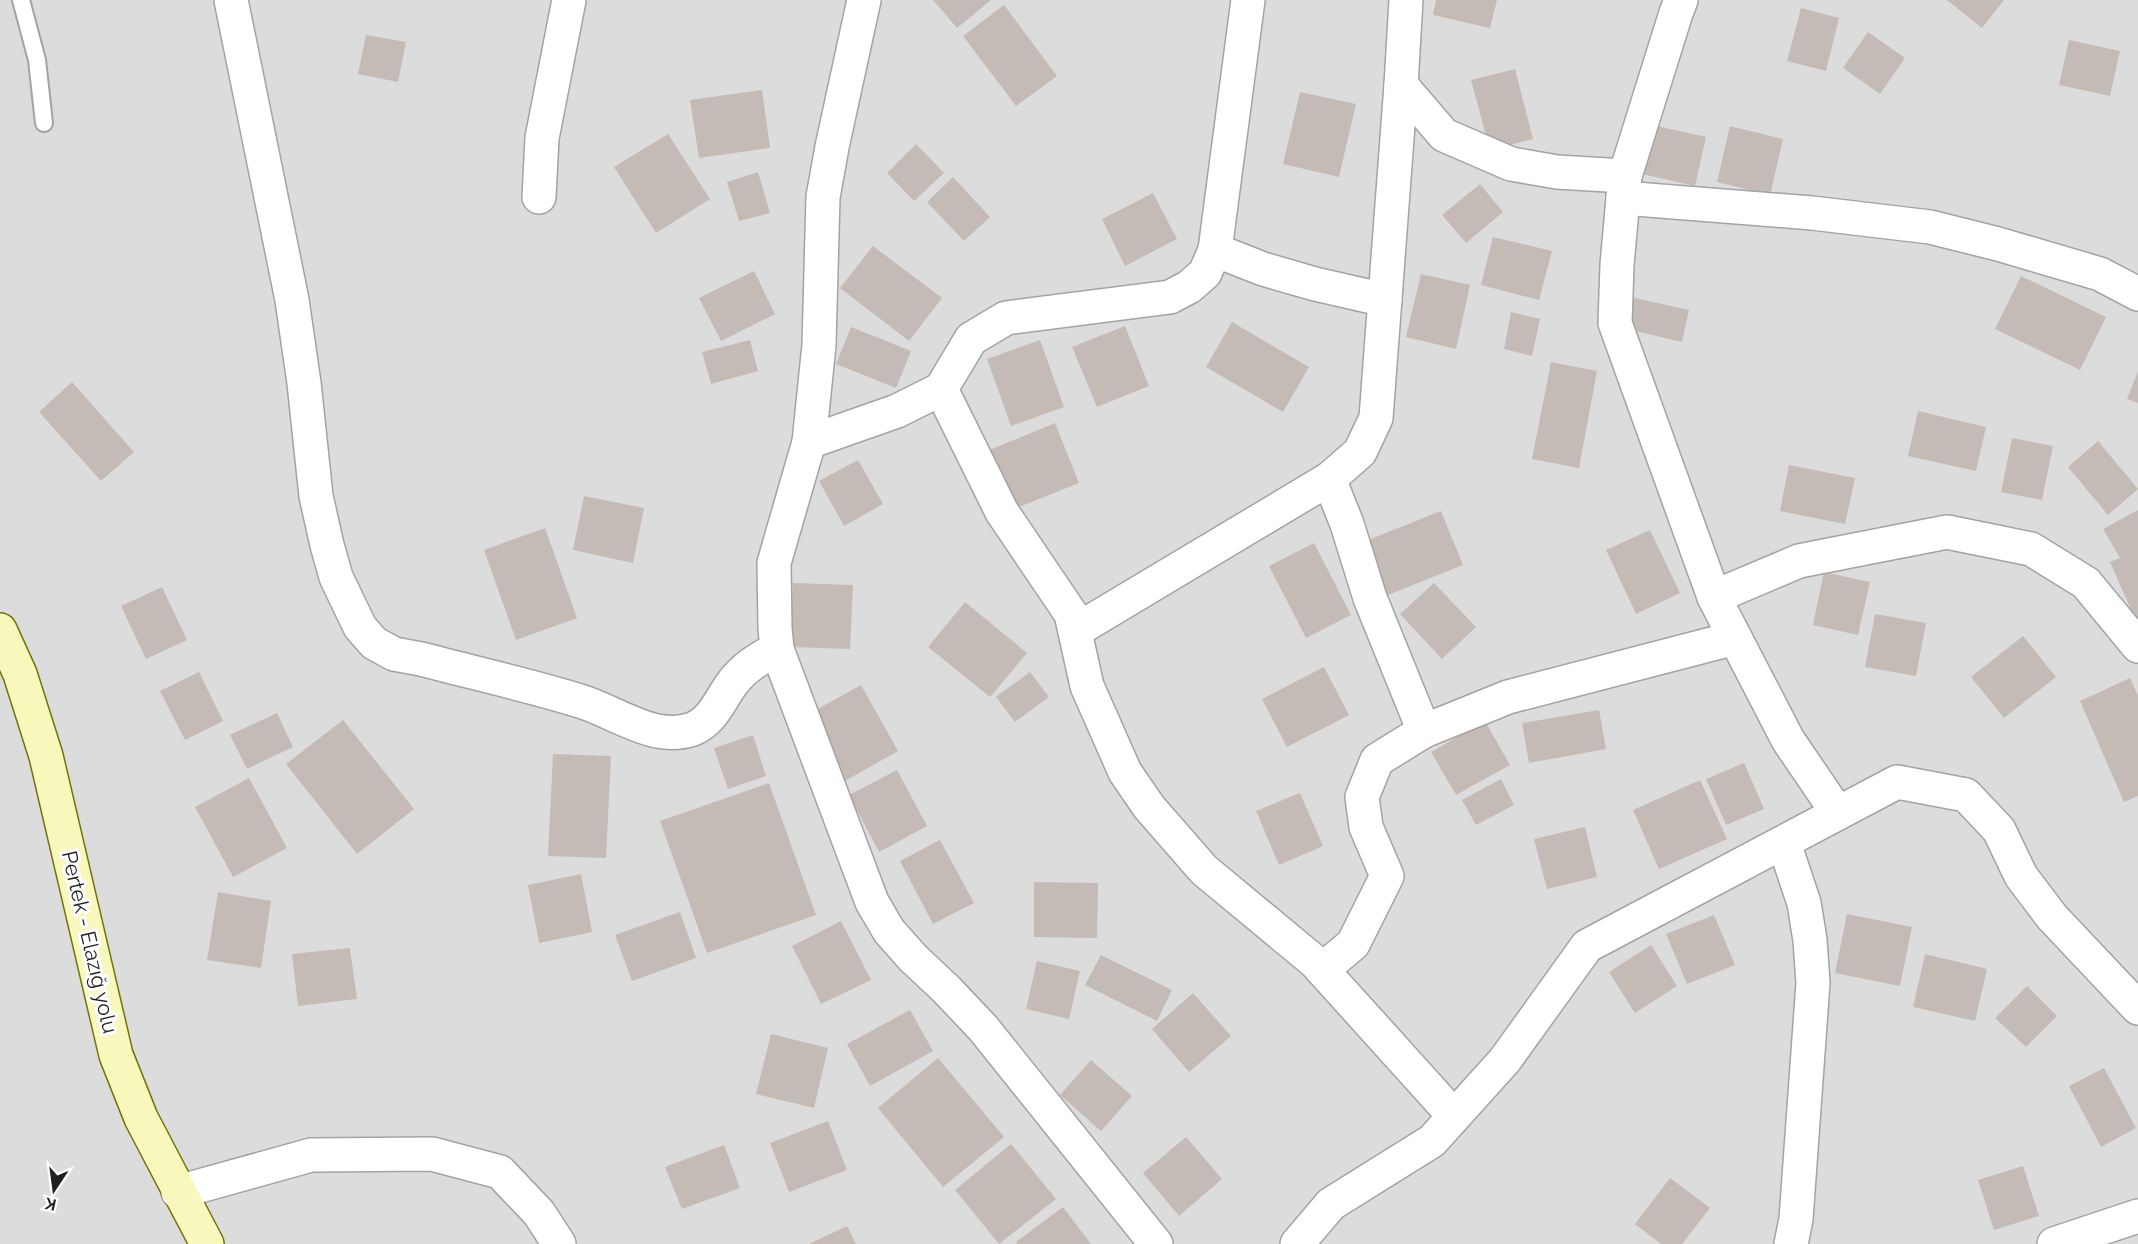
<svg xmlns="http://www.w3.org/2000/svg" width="2138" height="1244" font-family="Raleway,sans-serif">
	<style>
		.residential { fill: #dddcdc }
		.building { fill: #c4bbb6 }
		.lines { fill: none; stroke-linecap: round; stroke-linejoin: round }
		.service-casing { stroke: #a3a3a3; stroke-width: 20 }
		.minor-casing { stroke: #a3a3a3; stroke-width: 36 }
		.secondary-casing { stroke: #707409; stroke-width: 36 }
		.service { stroke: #fff; stroke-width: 16 }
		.minor { stroke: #fff; stroke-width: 33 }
		.secondary { stroke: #f8f7bc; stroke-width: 33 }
		.labels { text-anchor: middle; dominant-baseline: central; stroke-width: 6; stroke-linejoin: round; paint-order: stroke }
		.street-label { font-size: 21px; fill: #1f1f1f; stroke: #fff }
	</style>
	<rect width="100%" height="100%" fill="#f0ece6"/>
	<rect class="residential" x="0" y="0" width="2138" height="1244"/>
	<g class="building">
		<polygon points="933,0 991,0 957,28"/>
		<polygon points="1436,0 1497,0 1490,28 1433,15"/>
		<polygon points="1947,0 2004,0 1982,28"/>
		<polygon points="1004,5 1057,76 1016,106 963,36"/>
		<polygon points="1801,8 1839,18 1826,71 1787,61"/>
		<polygon points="1868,32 1905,58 1880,94 1843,68"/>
		<polygon points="366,35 406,42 398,82 358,74"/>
		<polygon points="2069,40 2120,51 2110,96 2059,85"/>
		<polygon points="1515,69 1533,139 1490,150 1471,80"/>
		<polygon points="762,90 770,148 699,158 690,100"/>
		<polygon points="1300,92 1356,104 1339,177 1283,164"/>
		<polygon points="1652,125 1706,137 1695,186 1642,174"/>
		<polygon points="1730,126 1783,139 1770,195 1717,182"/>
		<polygon points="668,134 710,199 656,233 614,167"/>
		<polygon points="916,144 944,173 914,201 887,173"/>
		<polygon points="758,172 770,213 739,221 727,182"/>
		<polygon points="953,177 990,217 964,241 927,202"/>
		<polygon points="1480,184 1503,212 1466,243 1442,215"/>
		<polygon points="1153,193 1177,239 1125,266 1102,219"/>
		<polygon points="1493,237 1552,251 1539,300 1481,285"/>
		<polygon points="873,246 942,298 909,341 840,288"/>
		<polygon points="754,271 775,314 721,341 699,298"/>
		<polygon points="1421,274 1470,285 1456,349 1406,337"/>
		<polygon points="2021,276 2106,317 2080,370 1995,329"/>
		<polygon points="1630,297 1689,310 1682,342 1623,328"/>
		<polygon points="1511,312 1540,319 1532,356 1504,349"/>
		<polygon points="1232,322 1309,367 1283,412 1206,367"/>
		<polygon points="1125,326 1149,386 1097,407 1072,347"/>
		<polygon points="851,327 911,351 896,388 836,364"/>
		<polygon points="750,340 758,371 711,384 702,352"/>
		<polygon points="1040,340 1064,407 1011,426 987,359"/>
		<polygon points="1551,362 1597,371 1579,468 1532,459"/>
		<polygon points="2138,371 2138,403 2127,399"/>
		<polygon points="72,382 134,452 101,481 39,412"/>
		<polygon points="1918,411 1986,427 1976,471 1908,456"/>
		<polygon points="1055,423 1079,483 1014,509 990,450"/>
		<polygon points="2012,438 2053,446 2042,500 2001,492"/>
		<polygon points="2098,441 2138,489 2108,515 2068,467"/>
		<polygon points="858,460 883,504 844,526 819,481"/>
		<polygon points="1789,465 1855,478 1845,524 1780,511"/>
		<polygon points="584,496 644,508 633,563 573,550"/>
		<polygon points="2138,510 2138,620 2136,621 2110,562 2120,558 2103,529"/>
		<polygon points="1441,511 1463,565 1383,597 1361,543"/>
		<polygon points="545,528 577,618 516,640 484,550"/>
		<polygon points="1650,530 1680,593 1636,614 1606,550"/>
		<polygon points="1314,543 1351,615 1306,638 1269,566"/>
		<polygon points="1824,572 1870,582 1858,635 1813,625"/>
		<polygon points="793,583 853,585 850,649 790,647"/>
		<polygon points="1434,583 1476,627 1442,659 1400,614"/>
		<polygon points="162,587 187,640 146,659 121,606"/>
		<polygon points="965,602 1027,653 990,697 928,647"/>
		<polygon points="1875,614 1926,623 1916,676 1865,667"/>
		<polygon points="2023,636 2056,677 2004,718 1971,677"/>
		<polygon points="1324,667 1349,715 1287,747 1262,699"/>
		<polygon points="199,672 223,721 185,740 160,691"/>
		<polygon points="1030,672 1049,697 1015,722 996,697"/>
		<polygon points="2130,678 2138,696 2138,796 2124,802 2080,701"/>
		<polygon points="861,685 898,751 843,782 805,716"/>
		<polygon points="1599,710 1606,749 1529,763 1522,723"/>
		<polygon points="277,713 293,747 247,769 230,735"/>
		<polygon points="343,720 414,809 357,854 286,764"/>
		<polygon points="1485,721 1510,765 1456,795 1431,752"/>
		<polygon points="753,735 766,776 728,789 714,748"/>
		<polygon points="553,754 611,756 606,858 548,856"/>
		<polygon points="1744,763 1764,809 1726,825 1706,779"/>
		<polygon points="897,770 927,826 879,852 849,795"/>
		<polygon points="249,778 287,848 233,877 195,807"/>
		<polygon points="1501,779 1514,805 1476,825 1462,800"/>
		<polygon points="1700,780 1727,839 1659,869 1633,810"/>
		<polygon points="769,783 816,915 707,953 660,821"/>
		<polygon points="1300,793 1323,846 1279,865 1256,811"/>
		<polygon points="1585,827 1597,877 1547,889 1534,839"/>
		<polygon points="940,840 974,903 933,924 900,861"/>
		<polygon points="581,874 592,932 539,943 528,885"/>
		<polygon points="1034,882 1098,883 1097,938 1034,937"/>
		<polygon points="218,892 271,901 261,968 207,960"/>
		<polygon points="680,912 696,958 632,981 615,935"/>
		<polygon points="1847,914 1912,927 1900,986 1835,973"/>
		<polygon points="1714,915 1735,965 1687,984 1666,934"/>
		<polygon points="841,921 871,980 821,1004 792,946"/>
		<polygon points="1651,945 1677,986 1635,1013 1609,972"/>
		<polygon points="350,948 357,999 298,1006 292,954"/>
		<polygon points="1925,954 1987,969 1975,1021 1913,1007"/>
		<polygon points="1101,955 1172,990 1157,1021 1085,985"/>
		<polygon points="1037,961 1080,971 1069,1019 1026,1009"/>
		<polygon points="2027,986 2057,1016 2026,1047 1995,1018"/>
		<polygon points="1193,993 1231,1036 1189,1072 1152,1029"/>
		<polygon points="910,1010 933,1051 870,1086 847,1044"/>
		<polygon points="771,1034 828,1048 814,1108 756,1094"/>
		<polygon points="938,1058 1004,1137 943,1187 878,1108"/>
		<polygon points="1091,1060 1132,1096 1101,1131 1060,1095"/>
		<polygon points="2104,1068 2136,1128 2101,1147 2069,1086"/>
		<polygon points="828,1121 847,1170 789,1192 770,1143"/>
		<polygon points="1186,1137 1222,1179 1179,1216 1143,1173"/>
		<polygon points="1011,1144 1056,1199 999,1244 955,1190"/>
		<polygon points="724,1145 740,1188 682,1209 665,1167"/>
		<polygon points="2023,1166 2039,1216 1994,1230 1978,1180"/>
		<polygon points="1670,1178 1710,1208 1682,1244 1661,1244 1635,1224"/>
		<polygon points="1063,1207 1091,1244 1017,1244 1016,1242"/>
		<polygon points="847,1226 856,1244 809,1244"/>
	</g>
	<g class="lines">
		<g class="service-casing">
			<polyline id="service" points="21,0 37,60 44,123"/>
		</g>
		<g class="minor-casing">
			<g id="minor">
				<path d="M231,0L292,300L304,383L316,496L327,545L336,577L360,627L374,643L394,654L421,659C474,673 528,685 580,701C606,709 630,725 657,731C668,733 682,733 693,729C713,720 719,702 731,685C743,668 759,658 777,649"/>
				<polyline points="864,0 832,147 823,197 819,345 809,442 774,563 775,628 777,649 872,902 889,931 913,958 947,990 983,1028 1156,1244"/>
				<polyline points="1406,0 1401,85 1444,135 1511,164 1557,172 1625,176"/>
				<polyline points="1681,0 1676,13 1625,176 1617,265 1615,323 1714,597 1788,740 1837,812"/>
				<polyline points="539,197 542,138 569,0"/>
				<polyline points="1623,198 1812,213 1930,227 1998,244 2100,274 2138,294"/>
				<polyline points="1215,250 1263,269 1315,284 1385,300"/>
				<polyline points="941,389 1002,512 1071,614 1087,686 1125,772 1149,807 1204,870 1315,962 1454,1116"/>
				<polyline points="809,442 897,411 941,389 971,339 1006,318 1170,297 1189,287 1205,273 1215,250 1248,0"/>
				<polyline points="1329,479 1347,524 1370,598 1424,731"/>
				<polyline points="1714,597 1799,561 1947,532 2031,549 2086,583 2138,646"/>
				<polyline points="1075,631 1329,479 1360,452 1376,418 1401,85"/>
				<polyline points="1784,843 1804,903 1810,940 1813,983 1796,1219 1791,1244"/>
				<polyline points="1322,970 1353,944 1387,876 1366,827 1362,797 1377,760 1424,731 1508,697 1735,638"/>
				<polyline points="178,1192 311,1155 432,1154 500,1172 539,1213 559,1244"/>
				<polyline points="1297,1244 1331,1204 1432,1141 1505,1060 1587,946 1897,782 1966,795 1999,830 2021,876 2052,917 2138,1008"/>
				<polyline points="2054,1244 2138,1216"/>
			</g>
		</g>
		<g class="secondary-casing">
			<polyline id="secondary" points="0,630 20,674 46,756 116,1055 141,1118 207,1244"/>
		</g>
		<use href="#service" class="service"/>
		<use href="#minor" class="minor"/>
		<use href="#secondary" class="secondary"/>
	</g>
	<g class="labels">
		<g class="street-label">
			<text transform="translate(90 942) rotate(77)">Pertek - Elazığ yolu</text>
		</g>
	</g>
	<g transform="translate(54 1190) rotate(193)" stroke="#ffffff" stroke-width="4.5" paint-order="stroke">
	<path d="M0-4.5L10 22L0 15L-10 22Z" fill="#1f1f1f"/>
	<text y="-9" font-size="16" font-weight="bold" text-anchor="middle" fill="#1f1f1f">K</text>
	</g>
</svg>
